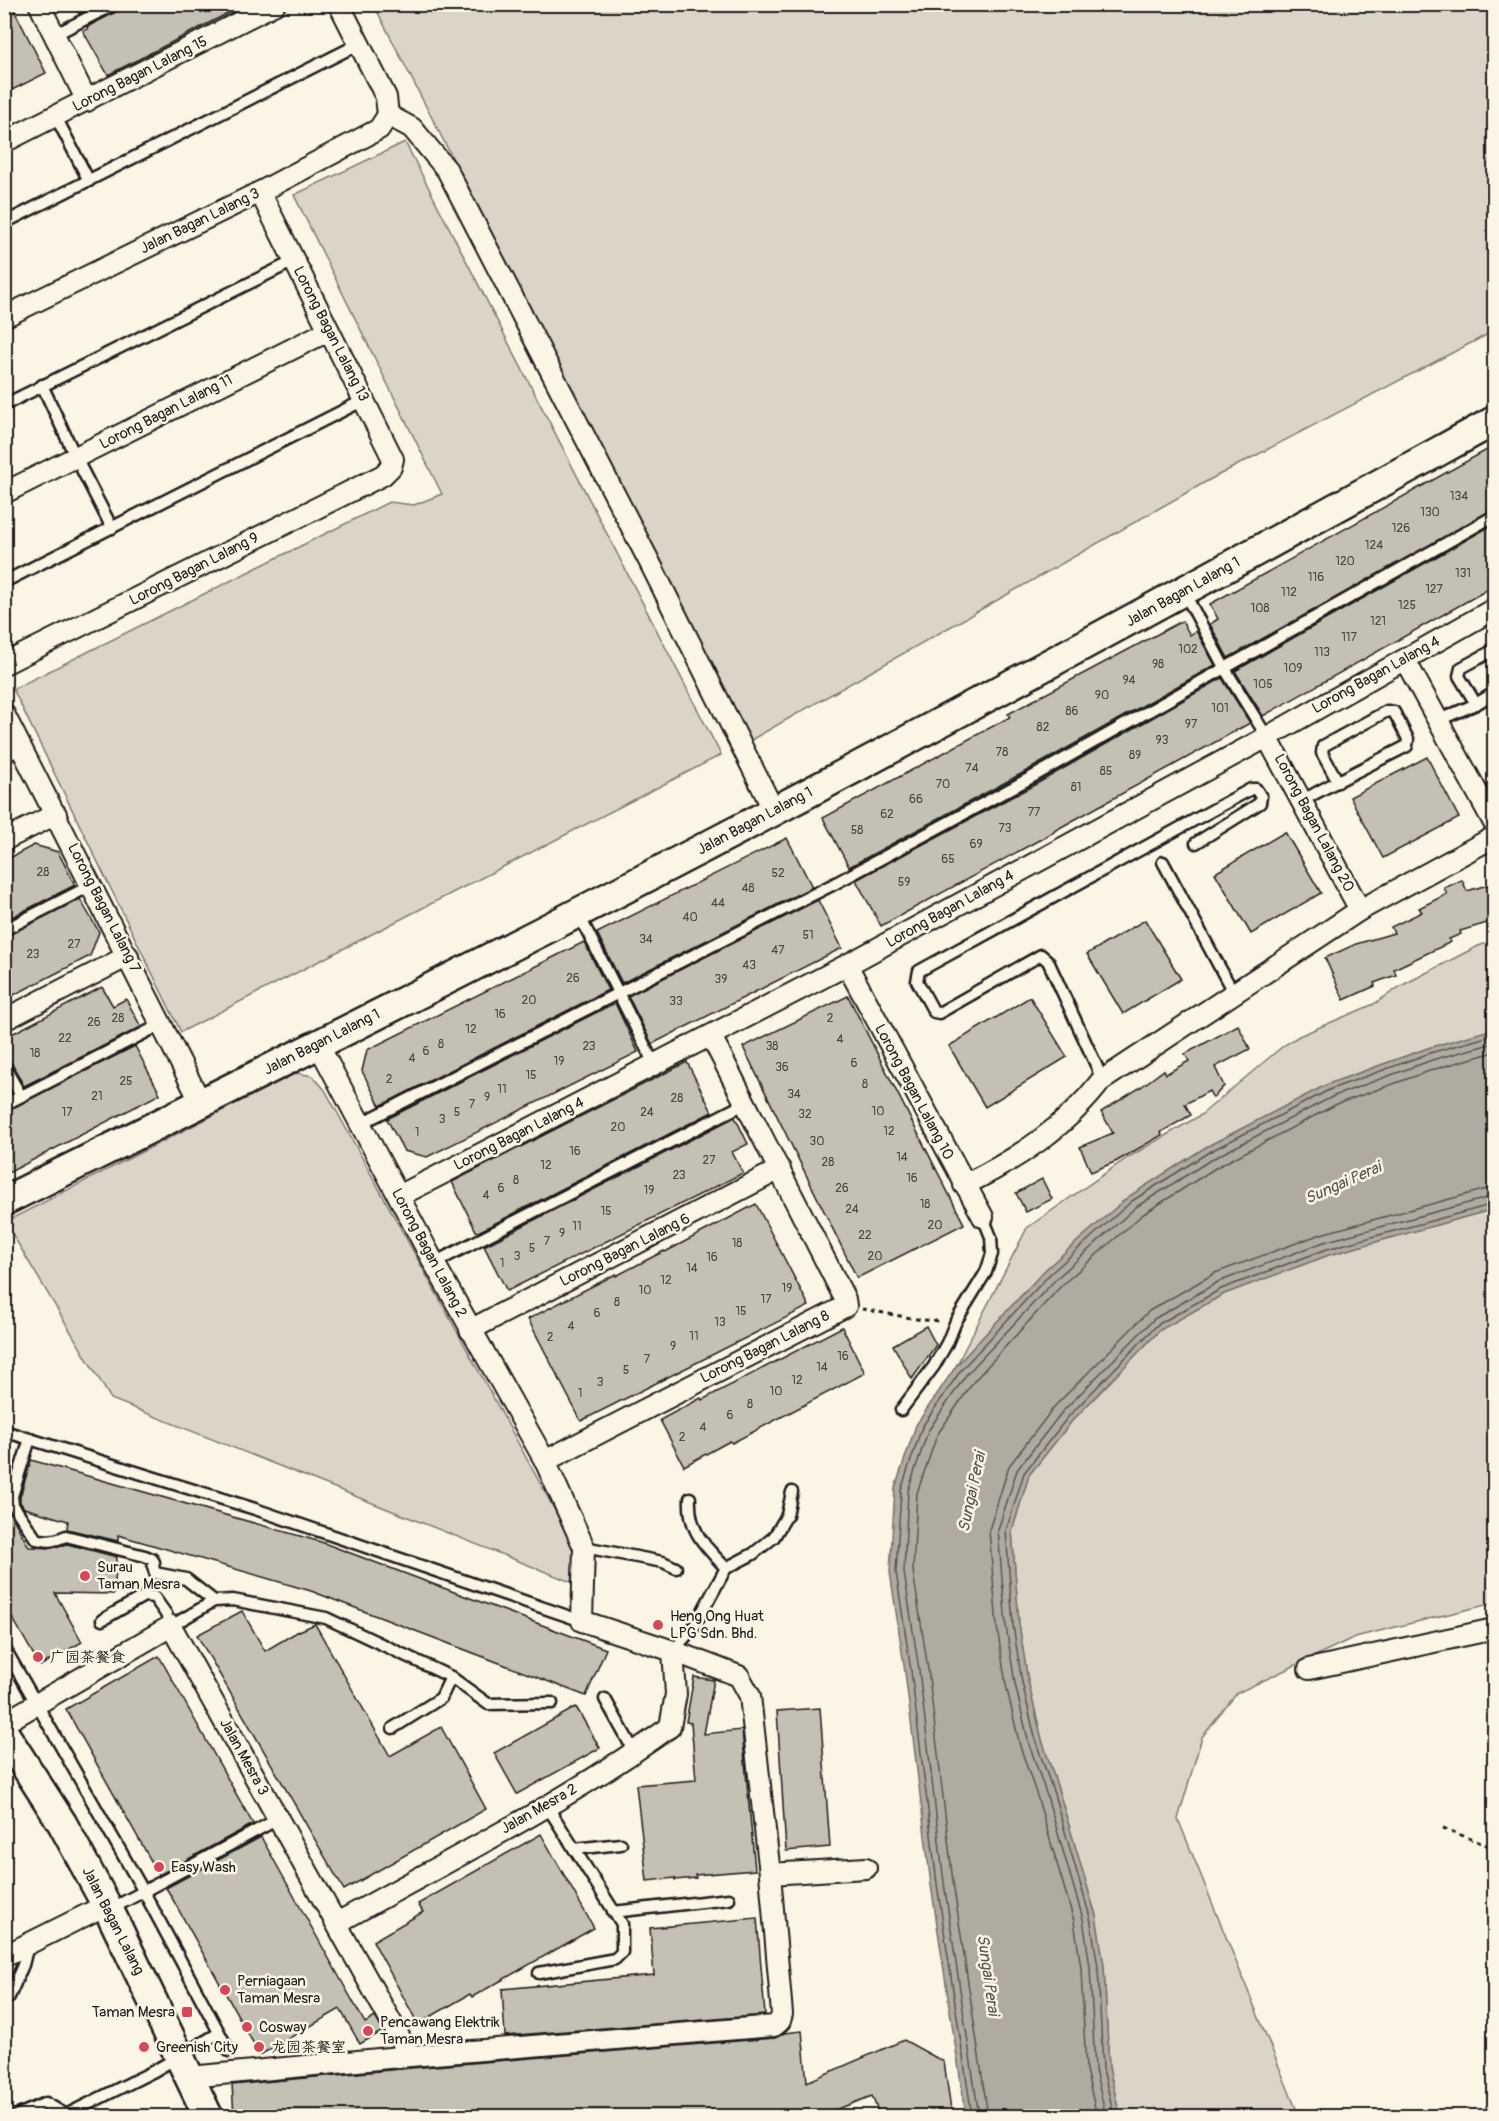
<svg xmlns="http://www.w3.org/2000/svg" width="1499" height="2121" font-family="Pangolin,'LXGW WenKai TC',sans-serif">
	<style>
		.green { fill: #dbd5c8; stroke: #7c7872; stroke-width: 1.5 }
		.water { fill: #b0aba1; stroke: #75726c; stroke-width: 1.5 }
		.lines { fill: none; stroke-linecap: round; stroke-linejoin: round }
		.shore { stroke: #575551; stroke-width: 1.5 }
		.building { fill: #c4c0b3; stroke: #1c1c1c; stroke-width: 1.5 }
		.lane-casing { stroke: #1c1c1c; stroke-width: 15 }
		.street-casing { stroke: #1c1c1c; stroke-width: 24 }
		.secondary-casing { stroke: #1c1c1c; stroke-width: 33 }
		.path { stroke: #1c1c1c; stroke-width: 3; stroke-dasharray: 4.5 4.5; stroke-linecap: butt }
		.lane { stroke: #fcf5e5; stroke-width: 10 }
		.street { stroke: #fcf5e5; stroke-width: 20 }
		.secondary { stroke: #fcf5e5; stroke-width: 28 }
		.poi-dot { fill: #d1495b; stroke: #fcf5e5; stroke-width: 2 }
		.labels { text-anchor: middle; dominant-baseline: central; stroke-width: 5; stroke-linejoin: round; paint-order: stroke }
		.number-label { font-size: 12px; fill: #464542 }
		.street-label { font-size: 15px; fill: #1c1c1c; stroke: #fcf5e5 }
		.poi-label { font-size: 15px; fill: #1c1c1c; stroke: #fcf5e5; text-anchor: start }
		.water-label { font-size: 16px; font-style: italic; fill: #575551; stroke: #fcf5e5 }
	</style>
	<rect width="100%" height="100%" fill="#fcf5e5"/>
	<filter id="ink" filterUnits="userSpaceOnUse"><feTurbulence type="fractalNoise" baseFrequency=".0167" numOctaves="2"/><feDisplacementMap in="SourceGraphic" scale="12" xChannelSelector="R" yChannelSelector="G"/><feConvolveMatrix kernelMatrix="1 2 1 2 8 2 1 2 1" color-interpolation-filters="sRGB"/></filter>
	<g filter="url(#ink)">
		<g class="green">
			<polygon points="374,5 1494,5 1494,331 1209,480 751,740"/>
			<polygon points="405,142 721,755 181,1032 13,689 389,502 414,505 442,494 294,195"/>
			<polygon points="1494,940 1494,1029 1428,1048 1328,1084 1206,1147 1128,1197 1046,1269 956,1366 1027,1228 1127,1158 1201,1115 1283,1046 1299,1036 1374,1004 1401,986 1476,947"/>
			<polygon points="296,1073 313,1076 325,1090 575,1547 571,1582 111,1399 5,1222"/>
			<polygon points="1494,1209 1494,1603 1355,1637 1237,1693 1202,1737 1178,1819 1299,2116 1120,2116 1109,2068 1104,1966 1096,1916 1059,1792 1042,1740 1028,1681 1019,1624 1012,1531 1029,1475 1072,1421 1160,1330 1224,1294 1329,1255"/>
		</g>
		<polygon class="water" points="1494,1029 1494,1209 1329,1255 1224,1294 1160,1330 1072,1421 1029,1475 1012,1531 1019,1624 1028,1681 1042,1740 1059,1792 1096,1916 1104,1966 1109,2068 1120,2116 966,2116 931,1885 905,1672 890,1572 895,1488 916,1425 956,1366 1046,1269 1128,1197 1206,1147 1328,1084 1428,1048"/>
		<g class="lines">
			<g class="shore">
				<polyline points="972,2116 937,1884 911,1671 896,1572 901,1490 922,1427 961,1370 1050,1274 1132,1201 1209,1152 1331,1089 1430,1053 1494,1035"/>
				<polyline points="979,2116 944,1883 919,1670 904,1572 908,1491 928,1431 966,1375 1056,1279 1136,1207 1212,1159 1334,1096 1432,1060 1494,1043"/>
				<polyline points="988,2116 953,1882 928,1669 913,1571 917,1493 937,1435 974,1381 1062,1285 1142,1215 1217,1167 1337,1104 1435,1069 1494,1052"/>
				<polyline points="1097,2116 1086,2070 1081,1968 1074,1921 1038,1799 1020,1746 1006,1685 997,1627 989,1530 1009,1466 1055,1406 1149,1311 1215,1273 1321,1234 1494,1187"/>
				<polyline points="1106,2116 1095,2070 1090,1967 1083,1919 1047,1796 1029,1744 1015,1684 1006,1626 998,1530 1017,1470 1062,1412 1154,1319 1218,1282 1324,1242 1494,1196"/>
				<polyline points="1114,2116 1103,2069 1098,1967 1090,1917 1054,1794 1036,1742 1022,1682 1013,1625 1006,1531 1024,1473 1068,1417 1157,1325 1221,1289 1327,1249 1494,1204"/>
			</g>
		</g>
		<g class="building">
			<polygon points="4,4 11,4 46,73 4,94"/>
			<polygon points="74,4 97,4 79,14"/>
			<polygon points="122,4 246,4 108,75 83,31 88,29 87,27 118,11"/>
			<polygon points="1494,446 1494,509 1228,658 1210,624 1218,619 1210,604"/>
			<polygon points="1494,524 1494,586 1263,716 1235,671"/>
			<polygon points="1182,621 1190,635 1196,631 1215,665 1030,769 849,867 823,818 1010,717 1008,714"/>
			<polygon points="1222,678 1250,723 1054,831 1054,832 881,926 856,880 1038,783"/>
			<polygon points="1427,757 1459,818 1383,858 1350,797"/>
			<polygon points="1285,832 1321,893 1251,934 1215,873"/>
			<polygon points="787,838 812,887 622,983 597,933"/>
			<polygon points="34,845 58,852 75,885 4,921 4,861"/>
			<polygon points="1462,880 1467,891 1494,883 1494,921 1460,931 1461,934 1449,939 1451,942 1394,969 1396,975 1374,983 1375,986 1344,1000 1325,958 1356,944 1394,933 1391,927 1422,912 1419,908 1447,894 1444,888"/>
			<polygon points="80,899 99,932 90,956 4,1000 4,937"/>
			<polygon points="818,900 842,948 652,1044 628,996"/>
			<polygon points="1145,920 1181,979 1123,1014 1087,954"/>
			<polygon points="584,942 608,990 380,1106 362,1071 367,1050"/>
			<polygon points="102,987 113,1006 126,999 141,1027 24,1086 11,1062 4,1059 4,1038"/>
			<polygon points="848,996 964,1224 857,1278 743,1047"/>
			<polygon points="1030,997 1067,1057 985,1107 949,1046"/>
			<polygon points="615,1003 638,1052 427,1157 404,1151 387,1119"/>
			<polygon points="1238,1025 1250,1049 1215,1067 1224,1086 1213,1098 1209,1091 1185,1104 1191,1115 1161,1132 1162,1135 1117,1161 1091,1172 1080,1147 1113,1133 1101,1112 1141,1087 1164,1070 1166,1074 1189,1061 1185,1054"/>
			<polygon points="135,1046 160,1094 4,1175 4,1112"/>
			<polygon points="687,1062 712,1112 478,1232 476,1231 452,1182"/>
			<polygon points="735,1117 748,1144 732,1152 743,1173 507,1291 484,1246"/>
			<polygon points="1042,1179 1052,1199 1026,1212 1016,1193"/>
			<polygon points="756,1204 809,1306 581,1421 528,1319 616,1274 616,1276 664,1251 665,1252"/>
			<polygon points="926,1326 936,1345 912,1379 893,1345"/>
			<polygon points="842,1327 865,1373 732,1443 730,1441 684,1466 660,1420 701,1398 702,1400"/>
			<polygon points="31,1460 321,1542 606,1649 586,1696 311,1591 118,1535 118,1541 67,1529 68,1521 24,1508 20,1502 20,1497"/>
			<polygon points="4,1502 29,1547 52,1548 67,1544 117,1557 114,1594 55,1593 82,1642 40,1666 4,1603"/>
			<polygon points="242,1611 265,1651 297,1632 315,1624 390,1756 441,1727 486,1809 344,1890 197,1635"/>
			<polygon points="159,1656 253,1824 159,1875 66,1709"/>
			<polygon points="694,1677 714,1680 704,1734 742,1730 755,1870 695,1875 696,1878 675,1880 675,1878 647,1881 636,1785 696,1780 691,1723 686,1722"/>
			<polygon points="576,1707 600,1748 517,1794 494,1753"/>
			<polygon points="820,1708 830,1847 786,1851 777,1711"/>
			<polygon points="541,1834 594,1928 472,1997 470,1994 418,2024 373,1941 423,1912 418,1904"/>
			<polygon points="261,1837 365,2023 375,2017 383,2031 360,2044 340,2009 260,2055 168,1891 166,1888"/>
			<polygon points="757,1918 765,2015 505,2036 502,1989 654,1975 650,1928"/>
			<polygon points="802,2031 807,2082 904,2040 944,2062 952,2116 880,2116 872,2096 819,2116 234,2116 232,2085 411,2068 775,2038 784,2033"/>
		</g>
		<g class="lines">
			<g class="lane-casing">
				<g id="lane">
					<polyline points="54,35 115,4"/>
					<polyline points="56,117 89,181"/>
					<polyline points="4,122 12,138"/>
					<polyline points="4,223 359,44"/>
					<polyline points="42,385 76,458 112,528"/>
					<polyline points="4,405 294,261"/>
					<polyline points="4,582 364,400"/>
					<polyline points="1184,592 1225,669 1267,737"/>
					<polyline points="1476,704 1459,676 1461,668 1494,650"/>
					<polyline points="1439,720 1476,704 1494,693"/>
					<polyline points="4,757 22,748"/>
					<path d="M1302,801C1336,781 1372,764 1407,746L1408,739L1394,712L1387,711L1323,746L1322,753L1338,782"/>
					<polyline points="1163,862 1233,992"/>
					<polyline points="578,913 654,1064"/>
					<polyline points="4,930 92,885"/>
					<polyline points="4,1066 21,1096"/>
					<polyline points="1101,1081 1097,1067 1048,961 1041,955 939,1013 934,1012 917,981 919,971 1251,789 1256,789 1261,797 1260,803 1196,843"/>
					<polyline points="4,1105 162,1024"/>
					<polyline points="360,1124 834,884 1034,776 1494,516"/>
					<polyline points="434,1263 746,1103"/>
					<polyline points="901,1410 934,1366 947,1343 956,1321 986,1272 992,1254 991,1237 983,1217"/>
					<polyline points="4,1431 255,1509 582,1621"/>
					<path d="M30,1439L12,1496L13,1505L36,1539C48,1542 55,1541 66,1536L145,1556L152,1559L154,1562L153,1566L155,1573L186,1579L214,1601"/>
					<path d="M690,1498C688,1531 705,1546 726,1568"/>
					<polyline points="584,1547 663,1562 676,1568"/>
					<polyline points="102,1620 144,1596 154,1597 166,1614 171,1626 214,1601 233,1600 326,1618 451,1677 488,1704 552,1703"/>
					<polyline points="4,1647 144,1892 229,2051"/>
					<polyline points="673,1651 694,1627 726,1568 753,1554 774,1537 787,1515 792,1492"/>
					<polyline points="605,1699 635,1753"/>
					<polyline points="393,1728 441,1698 451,1677"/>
					<polyline points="574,1849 621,1844"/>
					<polyline points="109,1910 278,1819"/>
					<polyline points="613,1912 729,1899"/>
					<polyline points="539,1973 615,1959 622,1952 622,1924 547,1806"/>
					<polyline points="9,1997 23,1965 28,1945"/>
					<polyline points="16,2116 46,2103 66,2115 154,2071 219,2033"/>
				</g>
			</g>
			<g class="street-casing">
				<g id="street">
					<polyline points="39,4 87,101"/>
					<polyline points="339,4 386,97 388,115"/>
					<polyline points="388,115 412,128 447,170 649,561 774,811"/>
					<polyline points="4,142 275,4"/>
					<polyline points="4,317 260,192 379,129 388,115"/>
					<polyline points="4,493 328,331"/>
					<polyline points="1405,660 1494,823"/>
					<polyline points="4,664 383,475 391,467 393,459 260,192"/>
					<polyline points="4,714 201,1103"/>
					<polyline points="1267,737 1360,910"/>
					<polyline points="4,840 56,814"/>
					<polyline points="847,965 983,1217"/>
					<polyline points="4,1020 128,956"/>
					<path d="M964,1185C1015,1161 1067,1126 1101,1081L1360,910L1494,837"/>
					<polyline points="399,1196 847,965 1267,737 1494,609"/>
					<polyline points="470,1330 780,1169"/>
					<polyline points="545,1461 846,1306 845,1299 711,1036"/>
					<polyline points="1309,1669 1494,1629"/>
					<polyline points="4,1723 171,1626 410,2056"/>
					<polyline points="770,1874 866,1868"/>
					<path d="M337,1923C449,1860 566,1802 670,1727L676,1694L673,1651"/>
					<polyline points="4,1956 106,1905"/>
					<polyline points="190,2077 410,2056 774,2026 780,2021 782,2014 770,1874 750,1696 739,1676 673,1651 582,1621 584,1547 545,1461 434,1263 318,1044"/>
				</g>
			</g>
			<g class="secondary-casing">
				<g id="secondary">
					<path d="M4,1201C262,1073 519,945 774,811C1015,684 1255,552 1494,421"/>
					<polyline points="4,1733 62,1823 109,1910 208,2116"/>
				</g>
			</g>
			<g class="path">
				<polyline points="862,1309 922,1320 942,1321"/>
				<polyline points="1443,1828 1494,1848"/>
			</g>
			<use href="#lane" class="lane"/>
			<use href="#street" class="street"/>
			<use href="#secondary" class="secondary"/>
		</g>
	</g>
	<g class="poi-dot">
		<circle cx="85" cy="1576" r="6"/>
		<circle cx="658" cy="1625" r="6"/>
		<circle cx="38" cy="1657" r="6"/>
		<circle cx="159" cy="1867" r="6"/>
		<circle cx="225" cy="1990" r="6"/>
		<rect x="181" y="2006" width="12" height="12" rx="3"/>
		<circle cx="247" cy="2027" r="6"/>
		<circle cx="368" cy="2031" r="6"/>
		<circle cx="144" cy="2047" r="6"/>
		<circle cx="259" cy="2047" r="6"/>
	</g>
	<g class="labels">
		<g class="number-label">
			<text x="1459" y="496">134</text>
			<text x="1430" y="512">130</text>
			<text x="1401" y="528">126</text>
			<text x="1374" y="545">124</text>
			<text x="1345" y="561">120</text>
			<text x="1463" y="573">131</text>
			<text x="1316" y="577">116</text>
			<text x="1434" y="589">127</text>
			<text x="1289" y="592">112</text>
			<text x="1407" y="605">125</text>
			<text x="1260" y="608">108</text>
			<text x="1378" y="621">121</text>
			<text x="1349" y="637">117</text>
			<text x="1188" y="649">102</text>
			<text x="1322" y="652">113</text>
			<text x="1158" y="664">98</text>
			<text x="1293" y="668">109</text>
			<text x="1129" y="680">94</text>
			<text x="1263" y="684">105</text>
			<text x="1102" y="695">90</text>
			<text x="1220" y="708">101</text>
			<text x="1072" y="711">86</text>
			<text x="1191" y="724">97</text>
			<text x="1043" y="727">82</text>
			<text x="1162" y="740">93</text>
			<text x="1002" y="752">78</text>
			<text x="1135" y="755">89</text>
			<text x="972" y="768">74</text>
			<text x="1106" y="771">85</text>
			<text x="943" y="784">70</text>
			<text x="1076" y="787">81</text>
			<text x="916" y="799">66</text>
			<text x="1034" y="812">77</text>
			<text x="887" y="814">62</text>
			<text x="1005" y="828">73</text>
			<text x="857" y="830">58</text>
			<text x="976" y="844">69</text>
			<text x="948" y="859">65</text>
			<text x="43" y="872">28</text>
			<text x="778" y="873">52</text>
			<text x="904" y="882">59</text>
			<text x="748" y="888">48</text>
			<text x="718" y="903">44</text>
			<text x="690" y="917">40</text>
			<text x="808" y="935">51</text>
			<text x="646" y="939">34</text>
			<text x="74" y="944">27</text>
			<text x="778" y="950">47</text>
			<text x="33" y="954">23</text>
			<text x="749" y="965">43</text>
			<text x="573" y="978">26</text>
			<text x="721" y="979">39</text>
			<text x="529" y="1000">20</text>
			<text x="676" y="1001">33</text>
			<text x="500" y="1014">16</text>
			<text x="118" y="1018">28</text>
			<text x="830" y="1018">2</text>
			<text x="94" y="1022">26</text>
			<text x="471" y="1029">12</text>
			<text x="65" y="1038">22</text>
			<text x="840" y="1039">4</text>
			<text x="441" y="1044">8</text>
			<text x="589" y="1046">23</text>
			<text x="772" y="1046">38</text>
			<text x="426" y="1051">6</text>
			<text x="35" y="1053">18</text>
			<text x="412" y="1058">4</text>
			<text x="559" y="1061">19</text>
			<text x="854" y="1063">6</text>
			<text x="782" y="1067">36</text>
			<text x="531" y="1075">15</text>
			<text x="389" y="1079">2</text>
			<text x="126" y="1081">25</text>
			<text x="865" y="1084">8</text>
			<text x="502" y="1089">11</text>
			<text x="794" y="1094">34</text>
			<text x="97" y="1096">21</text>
			<text x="487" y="1097">9</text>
			<text x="677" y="1098">28</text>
			<text x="472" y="1104">7</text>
			<text x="878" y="1111">10</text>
			<text x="67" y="1112">17</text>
			<text x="457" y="1112">5</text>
			<text x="647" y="1112">24</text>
			<text x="805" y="1114">32</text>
			<text x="442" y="1119">3</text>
			<text x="618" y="1127">20</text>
			<text x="889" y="1131">12</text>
			<text x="417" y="1132">1</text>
			<text x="817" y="1141">30</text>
			<text x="575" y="1151">16</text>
			<text x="902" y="1157">14</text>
			<text x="709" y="1160">27</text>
			<text x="828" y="1162">28</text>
			<text x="546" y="1165">12</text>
			<text x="679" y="1175">23</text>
			<text x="912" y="1178">16</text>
			<text x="516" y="1180">8</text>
			<text x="501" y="1188">6</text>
			<text x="842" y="1188">26</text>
			<text x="649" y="1190">19</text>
			<text x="486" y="1195">4</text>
			<text x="925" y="1204">18</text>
			<text x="852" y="1209">24</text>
			<text x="606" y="1211">15</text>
			<text x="935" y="1225">20</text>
			<text x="577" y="1226">11</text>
			<text x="562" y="1233">9</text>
			<text x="865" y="1235">22</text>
			<text x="547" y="1241">7</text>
			<text x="737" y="1243">18</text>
			<text x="532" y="1248">5</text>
			<text x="517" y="1256">3</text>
			<text x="875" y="1256">20</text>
			<text x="712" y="1257">16</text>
			<text x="502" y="1263">1</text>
			<text x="692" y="1268">14</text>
			<text x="666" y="1280">12</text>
			<text x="787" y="1288">19</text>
			<text x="645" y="1290">10</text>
			<text x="766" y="1299">17</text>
			<text x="617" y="1302">8</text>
			<text x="741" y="1311">15</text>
			<text x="597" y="1313">6</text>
			<text x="720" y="1322">13</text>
			<text x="571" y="1326">4</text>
			<text x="694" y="1336">11</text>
			<text x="550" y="1337">2</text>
			<text x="673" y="1346">9</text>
			<text x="843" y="1356">16</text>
			<text x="647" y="1359">7</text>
			<text x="822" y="1367">14</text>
			<text x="626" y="1370">5</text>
			<text x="797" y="1380">12</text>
			<text x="600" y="1382">3</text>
			<text x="776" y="1391">10</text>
			<text x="580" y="1393">1</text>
			<text x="750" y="1404">8</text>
			<text x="730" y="1415">6</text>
			<text x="703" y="1427">4</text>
			<text x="682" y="1437">2</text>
		</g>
		<g class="street-label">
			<text transform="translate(140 74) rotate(-27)">Lorong Bagan Lalang 15</text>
			<text transform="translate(200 221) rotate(-26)">Jalan Bagan Lalang 3</text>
			<text transform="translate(331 334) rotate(63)">Lorong Bagan Lalang 13</text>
			<text transform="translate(166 412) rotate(-27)">Lorong Bagan Lalang 11</text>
			<text transform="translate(194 569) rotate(-27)">Lorong Bagan Lalang 9</text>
			<text transform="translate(1183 592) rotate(-29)">Jalan Bagan Lalang 1</text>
			<text transform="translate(1376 675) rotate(-29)">Lorong Bagan Lalang 4</text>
			<text transform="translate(755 821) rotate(-28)">Jalan Bagan Lalang 1</text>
			<text transform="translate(1314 823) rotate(62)">Lorong Bagan Lalang 20</text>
			<text transform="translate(104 908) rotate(63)">Lorong Bagan Lalang 7</text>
			<text transform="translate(950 909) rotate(-29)">Lorong Bagan Lalang 4</text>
			<text transform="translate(322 1042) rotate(-27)">Jalan Bagan Lalang 1</text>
			<text transform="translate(914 1092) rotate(62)">Lorong Bagan Lalang 10</text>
			<text transform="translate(519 1134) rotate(-27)">Lorong Bagan Lalang 4</text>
			<text transform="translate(625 1250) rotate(-27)">Lorong Bagan Lalang 6</text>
			<text transform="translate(429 1253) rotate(62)">Lorong Bagan Lalang 2</text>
			<text transform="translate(765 1347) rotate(-27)">Lorong Bagan Lalang 8</text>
			<text transform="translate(244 1757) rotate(61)">Jalan Mesra 3</text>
			<text transform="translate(539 1809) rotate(-30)">Jalan Mesra 2</text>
			<text transform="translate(113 1921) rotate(63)">Jalan Bagan Lalang</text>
		</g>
		<g class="poi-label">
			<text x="97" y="1567">Surau<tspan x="97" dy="17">Taman Mesra</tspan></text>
			<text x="670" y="1616">Heng Ong Huat<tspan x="670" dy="17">LPG Sdn. Bhd.</tspan></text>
			<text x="50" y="1657">广园茶餐食</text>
			<text x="171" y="1867">Easy Wash</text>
			<text x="237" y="1981">Perniagaan<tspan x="237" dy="17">Taman Mesra</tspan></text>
			<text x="175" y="2012" text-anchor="end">Taman Mesra</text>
			<text x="380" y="2022">Pencawang Elektrik<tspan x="380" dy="17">Taman Mesra</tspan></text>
			<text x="259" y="2027">Cosway</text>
			<text x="156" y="2047">Greenish City</text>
			<text x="271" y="2047">龙园茶餐室</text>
		</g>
		<g class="water-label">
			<text transform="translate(1343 1183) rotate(-24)">Sungai Perai</text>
			<text transform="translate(972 1492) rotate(-78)">Sungai Perai</text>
			<text transform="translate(988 1975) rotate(82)">Sungai Perai</text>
		</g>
	</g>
	<rect width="1499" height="2121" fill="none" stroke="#fcf5e5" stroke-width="24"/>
	<rect x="12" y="12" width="1475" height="2097" fill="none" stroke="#1c1c1c" stroke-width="2" filter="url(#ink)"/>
</svg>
